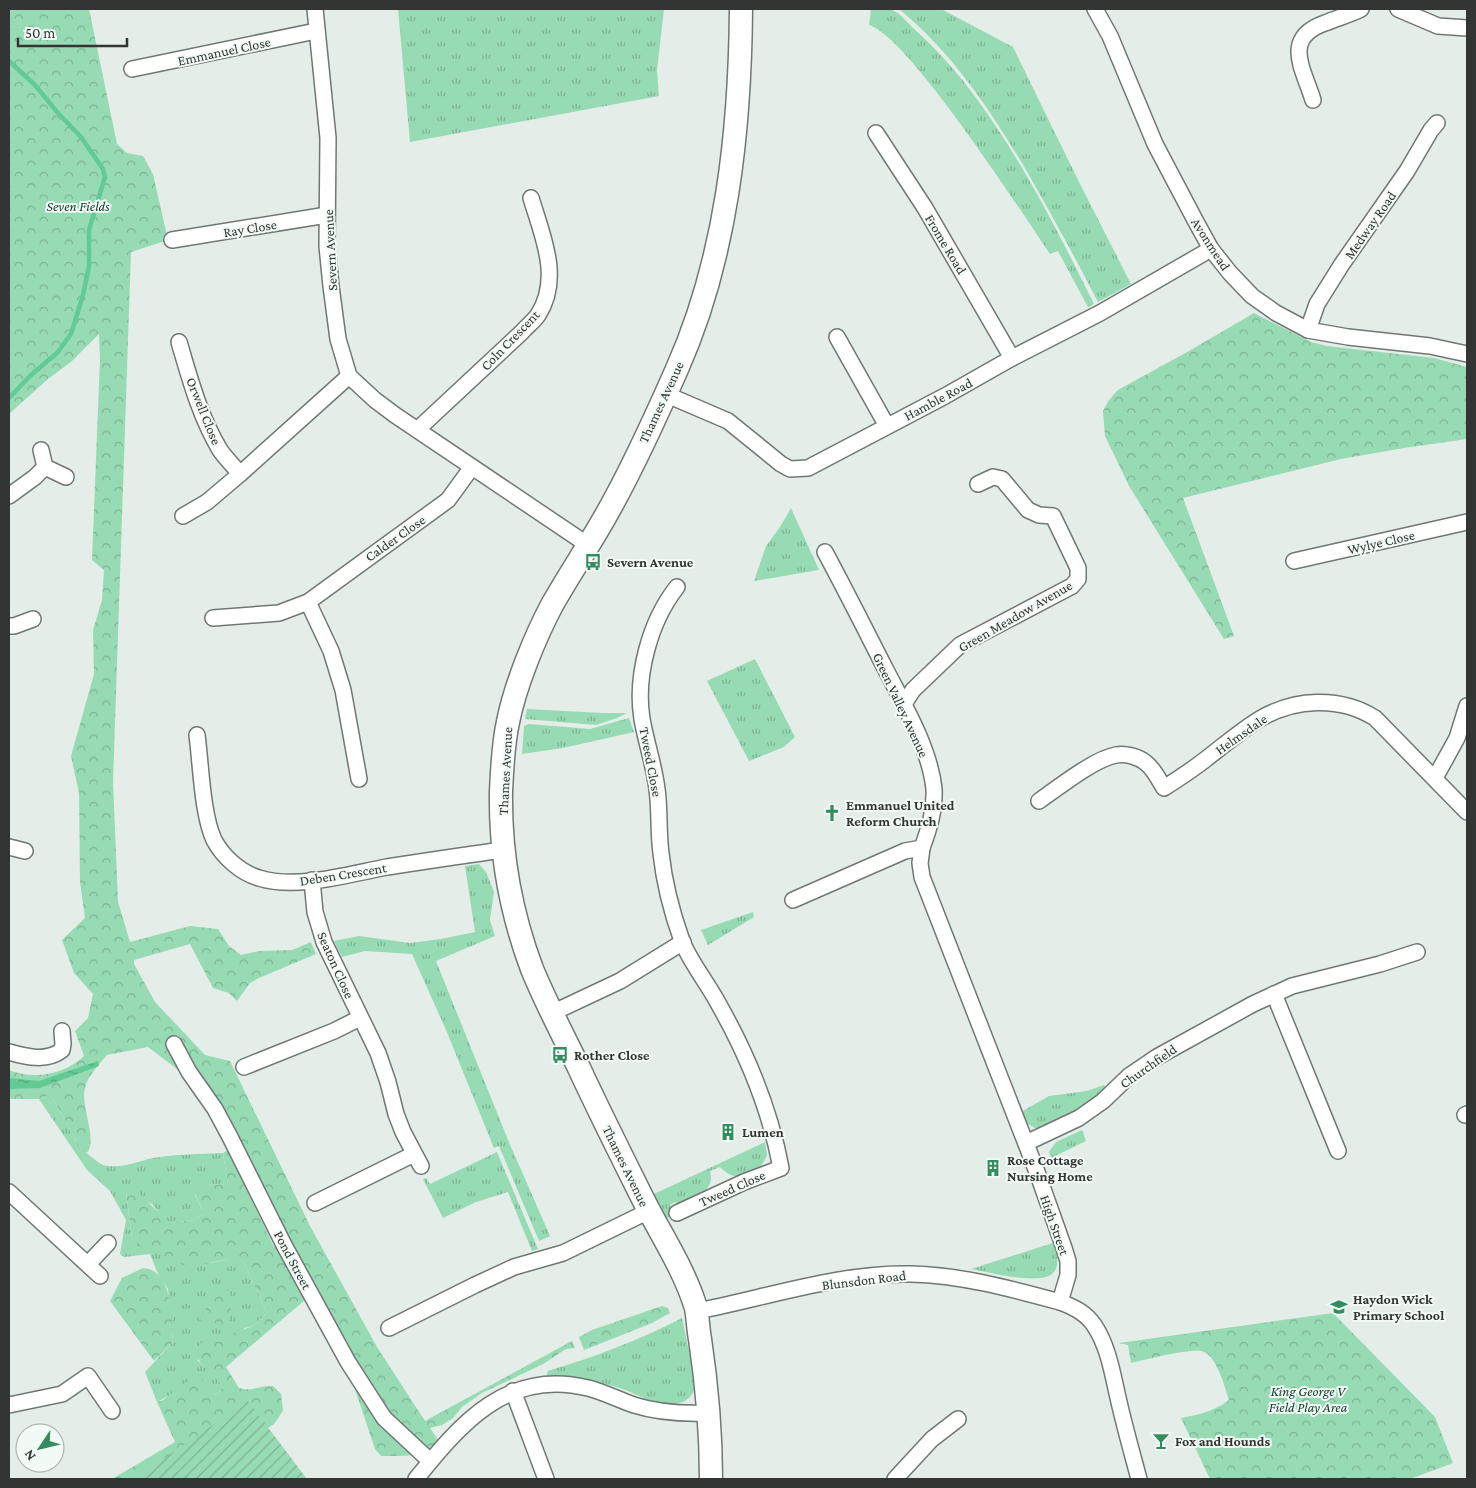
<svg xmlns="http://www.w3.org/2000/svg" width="1476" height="1488" font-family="'Crimson Pro',serif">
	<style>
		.grass { fill: url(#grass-tufts) }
		.forest { fill: url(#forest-crowns); fill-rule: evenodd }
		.garden { fill: url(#garden-furrows) }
		.water { fill: url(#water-ripples) }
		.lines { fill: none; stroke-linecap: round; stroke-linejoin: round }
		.stream { stroke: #62ca94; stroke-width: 4.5 }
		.street-casing { stroke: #707873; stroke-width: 18 }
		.secondary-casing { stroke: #707873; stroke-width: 25 }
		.street { stroke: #fff; stroke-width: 15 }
		.secondary { stroke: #fff; stroke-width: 22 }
		.labels { text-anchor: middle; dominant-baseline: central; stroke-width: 4; stroke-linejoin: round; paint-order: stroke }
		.street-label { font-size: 14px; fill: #323533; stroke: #f2faf5 }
		.park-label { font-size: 14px; font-style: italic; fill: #0e3b26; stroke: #f2faf5 }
		.poi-label { font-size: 14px; font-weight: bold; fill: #323533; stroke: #f2faf5; text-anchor: start }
	</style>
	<defs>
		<pattern id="grass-tufts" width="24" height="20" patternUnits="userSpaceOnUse" patternTransform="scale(1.25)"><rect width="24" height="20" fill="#97dbb4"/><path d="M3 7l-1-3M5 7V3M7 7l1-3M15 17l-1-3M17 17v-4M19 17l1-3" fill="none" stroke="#7cb293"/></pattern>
		<pattern id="forest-crowns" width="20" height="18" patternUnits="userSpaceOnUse" patternTransform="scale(1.25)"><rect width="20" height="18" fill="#97dbb4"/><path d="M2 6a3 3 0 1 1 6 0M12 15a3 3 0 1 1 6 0" fill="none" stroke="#7cb293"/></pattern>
		<pattern id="garden-furrows" width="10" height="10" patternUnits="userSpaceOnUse" patternTransform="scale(1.25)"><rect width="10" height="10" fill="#97dbb4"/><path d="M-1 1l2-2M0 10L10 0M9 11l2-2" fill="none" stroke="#7cb293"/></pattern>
		<pattern id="water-ripples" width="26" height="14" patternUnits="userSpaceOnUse" patternTransform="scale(1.25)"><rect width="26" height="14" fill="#62ca94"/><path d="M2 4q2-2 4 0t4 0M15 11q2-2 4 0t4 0" fill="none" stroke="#51a579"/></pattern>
	</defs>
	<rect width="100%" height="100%" fill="#e4ede8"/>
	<g class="grass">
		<polygon points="398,9 664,9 657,70 659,96 410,142"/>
		<path d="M871,9C876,9 884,7 890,9C898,11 907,22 913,28C991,96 1048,212 1094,304L1088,307L1058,251L1050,254C1022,213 908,36 869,25Z"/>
		<path d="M899,9H941L1013,47L1079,182L1131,284L1098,302C1076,259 1053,217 1029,175C993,114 954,54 899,9Z"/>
		<polygon points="791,508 819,570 754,581 766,546 780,527"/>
		<polygon points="755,659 795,737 784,747 749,761 707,681"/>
		<polygon points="527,709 603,713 627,713 617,718 596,725 525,719"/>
		<polygon points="629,718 634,732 563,748 522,754 524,726 529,724 590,729"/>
		<polygon points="479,864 486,872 494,892 490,920 495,936 436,961 508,1140 550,1236 539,1241 499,1146 494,1148 446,1030 412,954 365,951 342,957 334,941 359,936 410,943 441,939 475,932 465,866"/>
		<polygon points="753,912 754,917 708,945 701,930"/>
		<polygon points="1104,1085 1106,1089 1091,1104 1048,1128 1035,1128 1026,1123 1021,1112 1049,1096 1087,1091"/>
		<path d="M51,1095L82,1151C91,1154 97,1165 108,1166C123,1168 139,1161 153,1158C176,1154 200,1154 223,1153L228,1185L206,1184L195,1195L203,1211V1214L193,1220L170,1223L165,1220L152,1204L126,1192L132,1238L134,1242L211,1263L228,1259H242L267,1313L253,1326L245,1328L197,1360L218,1379L223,1388L215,1395L201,1378L157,1402L145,1372L173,1342L168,1289L157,1272L150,1254L124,1257L120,1254L126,1220L110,1191L87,1170L39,1099Z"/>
		<polygon points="1082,1130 1086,1141 1051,1158 1049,1152 1056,1142"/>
		<path d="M765,1142L767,1155C759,1176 736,1185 720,1167L710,1171C712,1180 711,1184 705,1191L706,1196L679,1205L675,1202L670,1205L674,1215L667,1218L654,1194Z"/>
		<polygon points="497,1152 538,1249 532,1251 508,1192 476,1202 443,1218 423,1179 426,1178 430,1184"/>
		<path d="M1053,1243C1056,1252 1061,1264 1053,1273C1041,1286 988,1272 971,1269Z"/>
		<path d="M682,1318L696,1384C694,1393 689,1401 679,1403C658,1409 639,1394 620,1388C595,1381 572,1377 546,1377L548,1371C594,1357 640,1340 682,1318Z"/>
	</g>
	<g class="forest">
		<path d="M9,9H89L117,144L127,153L143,156L153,174L168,240L131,252L113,782L118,902L130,942L190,926L218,929L229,946L241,955L259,951L292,950L311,942L316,954L259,978L250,983L237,1001L229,993L213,988L190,944L134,960V964L155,1002L205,1055L230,1061L310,1226L377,1347L425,1421L572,1341L575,1348L566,1349L543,1364L482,1393L462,1407L453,1418L442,1425L430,1428L439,1441C417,1458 407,1456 381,1456L375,1449L353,1383L305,1300L226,1367L239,1388C253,1392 259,1385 273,1386L281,1394L283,1410L279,1417L274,1424L257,1435L134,1479H112L175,1442L157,1402L163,1400L193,1377H201L215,1395L223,1388C216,1374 199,1367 195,1352L200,1344L209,1339L222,1337L253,1326L267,1313L242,1259H228L194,1266L184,1265L134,1242L132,1238L126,1192L131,1186L170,1223L193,1220L203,1214C203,1205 194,1199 196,1191L206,1184L228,1185L223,1153L231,1148L202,1088L148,1047L107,1055C99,1065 88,1075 85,1088C80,1106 98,1139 87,1153L82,1151L51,1095L39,1099H9V1070C34,1080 64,1075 84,1056L75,1031L88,1018L93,994L74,973L62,940L85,918L80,882L79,793L71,756L94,674L93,630L102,600L104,570L92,560L100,358L99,334L72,361L48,379L9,414ZM246,1178L280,1245L274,1247L242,1180Z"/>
		<polygon points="1254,313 1311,342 1327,346 1434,358 1467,367 1467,439 1404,448 1341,459 1183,498 1234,636 1224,639 1129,486 1105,436 1103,411 1109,400 1118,390 1189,351"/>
		<path d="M143,1268C174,1270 171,1319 173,1342L154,1361L110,1301L122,1278Z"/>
		<path d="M218,1288L228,1289L232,1299L228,1325L225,1327L219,1326L218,1323L202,1321L200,1319L201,1314C202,1312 205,1311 207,1308C212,1300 205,1292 218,1288Z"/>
		<polygon points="662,1306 668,1308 670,1313 652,1323 584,1350 579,1337 592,1330"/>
		<path d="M1333,1313L1435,1417L1453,1463L1410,1479H1210L1181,1418C1198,1415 1215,1411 1229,1400C1225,1388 1217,1357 1204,1352C1194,1347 1145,1360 1131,1363L1128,1345L1119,1343Z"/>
	</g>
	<polygon class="garden" points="248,1401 307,1479 134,1479"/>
	<polygon class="water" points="98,1061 99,1066 40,1088 9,1089 9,1078 39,1081"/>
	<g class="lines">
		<polyline class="stream" points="9,61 35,85 57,112 81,137 103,169 105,177 89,230 89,266 83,295 71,334 57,353 31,375 9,398"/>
		<g class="street-casing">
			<g id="street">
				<polyline points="315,9 328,138 327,246 331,286 338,339 349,376 375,400 395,415 588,545"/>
				<polyline points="1095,9 1110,36 1155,144 1195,220 1211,249 1230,273 1252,296 1276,313 1308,330 1348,337 1430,346 1467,354"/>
				<polyline points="1398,9 1438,26 1467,28"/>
				<polyline points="132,69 316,31"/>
				<path d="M1313,100C1303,68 1282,38 1325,23C1337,18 1349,15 1361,9"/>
				<polyline points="876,133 925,208 1012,358"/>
				<polyline points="172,240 327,215"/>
				<polyline points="1308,330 1317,304 1342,264 1407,171 1431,130 1437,123"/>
				<polyline points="837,337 887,426"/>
				<path d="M179,342C190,379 200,417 220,450C226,459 234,466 240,474"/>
				<polyline points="665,394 728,421 781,464 790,469 808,468 945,396 1012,358 1100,313 1211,249"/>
				<path d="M418,429L522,332C527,326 534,321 538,315C562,278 542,235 531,198"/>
				<polyline points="41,450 45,467 66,477"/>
				<polyline points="9,496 35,477 45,467"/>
				<polyline points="183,516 207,502 240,474 349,376"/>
				<polyline points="1294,561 1467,522"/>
				<path d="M677,587C650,621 635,676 642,719C646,742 654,765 657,789C660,810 658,832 661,853C664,882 672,913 682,941C689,960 708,984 718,1003C747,1054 770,1109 781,1168L744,1182L677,1213"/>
				<polyline points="308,602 331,651 343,690 359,779"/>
				<polyline points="213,618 279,613 308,602 448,500 472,467"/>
				<polyline points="9,626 14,626 33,619"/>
				<polyline points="904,704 913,690 960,645 1072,586 1078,579 1078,568 1053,516 1039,515 1028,510 1002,479 993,477 978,484"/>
				<path d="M197,735C201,765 202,814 214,840C223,857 241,873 259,878C297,890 349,874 387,867C426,861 465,855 503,850"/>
				<polyline points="1435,778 1457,738 1467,706"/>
				<path d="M1039,801C1059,787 1094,759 1116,755C1126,753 1139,757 1146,763C1154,769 1159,780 1164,788C1178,779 1192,770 1206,759C1223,746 1239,732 1258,720C1294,698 1340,696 1375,718L1467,812"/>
				<polyline points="9,847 25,851"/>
				<polyline points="922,848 920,863 922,877 1037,1172 1064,1248 1068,1261 1068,1275 1060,1302"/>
				<polyline points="312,880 315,912 324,942 378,1053 388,1082 396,1114 403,1132 421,1166"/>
				<path d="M793,900L905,851L922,848C929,829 935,810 934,789C930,749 904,705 886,670C866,631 846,591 825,552"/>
				<polyline points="1274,994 1338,1151"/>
				<polyline points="552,1013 620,981 683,942"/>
				<polyline points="174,1044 189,1072 215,1109 230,1137 284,1245 348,1362 384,1418 430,1461"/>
				<path d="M9,1052C26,1057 47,1062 62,1050L63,1044L62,1031"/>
				<polyline points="244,1067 334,1031 360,1018"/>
				<polyline points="1465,1115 1467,1114"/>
				<polyline points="1026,1143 1079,1118 1103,1101 1129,1076 1157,1057 1253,1004 1292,986 1380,964 1417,952"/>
				<polyline points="9,1192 100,1276"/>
				<polyline points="315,1203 414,1154"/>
				<polyline points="88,1264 108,1243"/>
				<path d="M697,1311C765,1298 841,1272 911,1274C961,1275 1012,1289 1060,1302C1074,1307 1086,1313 1094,1325C1109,1347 1113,1377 1119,1402C1125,1428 1132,1453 1139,1479"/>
				<polyline points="389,1328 475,1285 514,1267 563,1253 649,1211"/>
				<polyline points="513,1391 546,1479"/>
				<polyline points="9,1405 62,1394 88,1376 112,1411"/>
				<path d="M416,1479C461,1423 508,1368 588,1388C604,1392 619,1400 634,1405C659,1413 684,1414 709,1413"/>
				<polyline points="895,1479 932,1439 958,1419"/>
			</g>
		</g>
		<g class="secondary-casing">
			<path id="secondary" d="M711,1479C711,1432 707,1386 700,1339C698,1329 698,1318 696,1308C684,1268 659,1232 641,1195C620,1153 599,1111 579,1068C563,1035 546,1003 532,969C511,913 500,852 501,792C502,769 503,744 508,722C515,686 535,637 552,605C569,575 588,547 605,517C632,470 655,419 677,369C727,257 740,130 741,9"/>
		</g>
		<use href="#street" class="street"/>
		<use href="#secondary" class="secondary"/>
	</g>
	<defs>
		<g id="bus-bare" transform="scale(1.35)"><path d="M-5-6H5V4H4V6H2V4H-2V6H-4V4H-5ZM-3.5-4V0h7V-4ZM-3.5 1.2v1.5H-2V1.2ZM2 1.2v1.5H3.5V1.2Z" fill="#348c60" stroke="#f2faf5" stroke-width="2.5" paint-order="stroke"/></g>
		<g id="church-bare" transform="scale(1.35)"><path d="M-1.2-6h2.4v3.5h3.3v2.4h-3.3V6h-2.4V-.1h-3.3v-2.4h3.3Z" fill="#348c60" stroke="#f2faf5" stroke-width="2.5" paint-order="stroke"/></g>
		<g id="building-bare" transform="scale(1.35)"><path d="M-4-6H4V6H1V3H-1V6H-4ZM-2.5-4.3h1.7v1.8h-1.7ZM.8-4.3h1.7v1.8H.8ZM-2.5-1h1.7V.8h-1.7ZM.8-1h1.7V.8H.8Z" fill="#348c60" stroke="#f2faf5" stroke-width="2.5" paint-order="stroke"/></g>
		<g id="school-bare" transform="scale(1.35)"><path d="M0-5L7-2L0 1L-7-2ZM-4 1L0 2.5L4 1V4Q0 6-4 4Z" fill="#348c60" stroke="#f2faf5" stroke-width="2.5" paint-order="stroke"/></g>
		<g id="bar-bare" transform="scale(1.35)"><path d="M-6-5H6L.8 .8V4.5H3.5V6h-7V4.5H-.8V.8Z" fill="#348c60" stroke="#f2faf5" stroke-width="2.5" paint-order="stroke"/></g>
	</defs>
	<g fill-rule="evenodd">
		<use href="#bus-bare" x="593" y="562"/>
		<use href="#church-bare" x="832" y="813"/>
		<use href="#bus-bare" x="560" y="1055"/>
		<use href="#building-bare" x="728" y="1132"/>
		<use href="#building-bare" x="993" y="1168"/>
		<use href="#school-bare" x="1339" y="1307"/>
		<use href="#bar-bare" x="1161" y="1441"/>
	</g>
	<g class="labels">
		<g class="street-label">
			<text transform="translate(224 51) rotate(-12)">Emmanuel Close</text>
			<text transform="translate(1370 225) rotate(-55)">Medway Road</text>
			<text transform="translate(250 228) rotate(-9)">Ray Close</text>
			<text transform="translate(946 244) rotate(59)">Frome Road</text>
			<text transform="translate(1211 244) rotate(57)">Avonmead</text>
			<text transform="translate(330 250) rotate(-93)">Severn Avenue</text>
			<text transform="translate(510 340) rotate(-46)">Coln Crescent</text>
			<text transform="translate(938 399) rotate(-28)">Hamble Road</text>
			<text transform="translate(661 402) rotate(-65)">Thames Avenue</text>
			<text transform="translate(204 411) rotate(68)">Orwell Close</text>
			<text transform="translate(395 538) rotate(-35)">Calder Close</text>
			<text transform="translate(1381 542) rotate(-13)">Wylye Close</text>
			<text transform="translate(1015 616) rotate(-30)">Green Meadow Avenue</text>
			<text transform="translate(901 705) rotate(65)">Green Valley Avenue</text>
			<text transform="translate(1241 734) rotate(-35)">Helmsdale</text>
			<text transform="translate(651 762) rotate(79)">Tweed Close</text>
			<text transform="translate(505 771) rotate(-87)">Thames Avenue</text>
			<text transform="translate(343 874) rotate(-9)">Deben Crescent</text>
			<text transform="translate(336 965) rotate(66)">Seaton Close</text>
			<text transform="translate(1148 1066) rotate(-35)">Churchfield</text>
			<text transform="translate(626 1166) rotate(64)">Thames Avenue</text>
			<text transform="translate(732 1188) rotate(-24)">Tweed Close</text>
			<text transform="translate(1055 1225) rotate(71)">High Street</text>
			<text transform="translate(293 1260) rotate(62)">Pond Street</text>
			<text transform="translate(864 1280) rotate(-7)">Blunsdon Road</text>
		</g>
		<g class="park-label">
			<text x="78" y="206">Seven Fields</text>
			<text x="1308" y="1391">King George V<tspan x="1308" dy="16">Field Play Area</tspan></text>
		</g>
		<g class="poi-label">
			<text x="607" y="562">Severn Avenue</text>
			<text x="846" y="805">Emmanuel United<tspan x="846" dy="16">Reform Church</tspan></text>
			<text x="574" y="1055">Rother Close</text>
			<text x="742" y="1132">Lumen</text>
			<text x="1007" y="1160">Rose Cottage<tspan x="1007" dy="16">Nursing Home</tspan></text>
			<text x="1353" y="1299">Haydon Wick<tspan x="1353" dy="16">Primary School</tspan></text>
			<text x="1175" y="1441">Fox and Hounds</text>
		</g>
	</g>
	<rect width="1476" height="1488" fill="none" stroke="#323533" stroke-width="20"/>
	<g transform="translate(40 1448) rotate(235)"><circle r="24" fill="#f2faf5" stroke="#a5aba7"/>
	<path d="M0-4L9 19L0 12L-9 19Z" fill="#348c60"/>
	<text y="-8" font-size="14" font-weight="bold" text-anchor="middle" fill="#323533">N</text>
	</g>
	<path d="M18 38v8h109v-8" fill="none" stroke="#323533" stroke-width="2.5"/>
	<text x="25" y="38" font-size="15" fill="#323533" stroke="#f2faf5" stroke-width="4" paint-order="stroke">50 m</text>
</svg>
